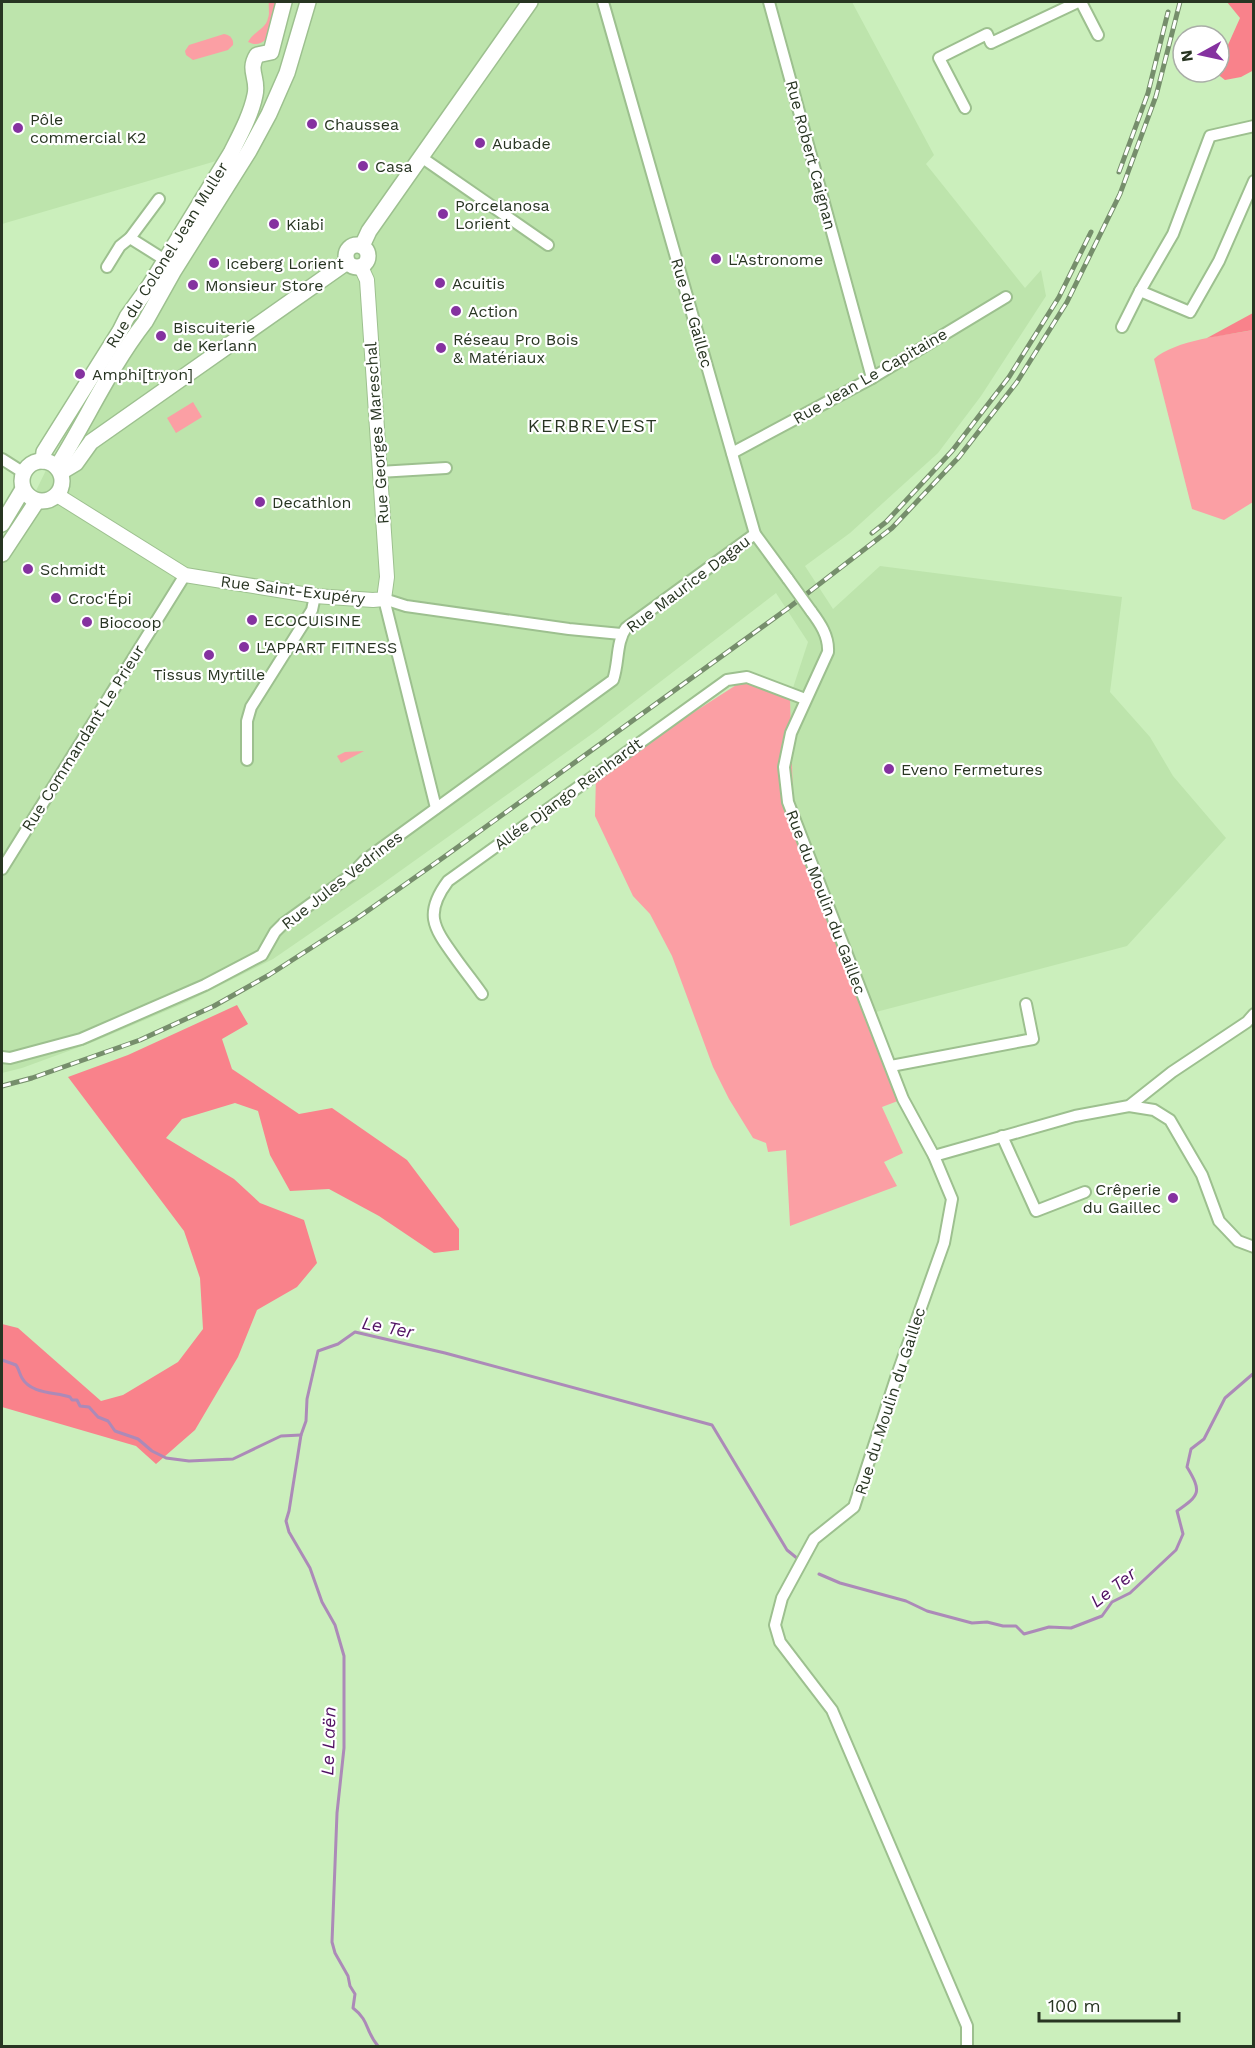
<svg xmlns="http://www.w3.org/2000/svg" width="1255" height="2048" font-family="'Work Sans',sans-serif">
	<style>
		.built { fill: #bde4ac }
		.green { fill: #fb9fa4 }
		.forest { fill: #f9828b }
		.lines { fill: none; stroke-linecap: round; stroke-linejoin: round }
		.stream { stroke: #ac8ab8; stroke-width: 3 }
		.minor-casing { stroke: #9dc08f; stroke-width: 14 }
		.tertiary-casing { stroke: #9dc08f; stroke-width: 16 }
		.secondary-casing { stroke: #9dc08f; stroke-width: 18 }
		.minor { stroke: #fff; stroke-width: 10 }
		.tertiary { stroke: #fff; stroke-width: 14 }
		.secondary { stroke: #fff; stroke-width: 15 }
		.rail-casing { stroke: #768e6c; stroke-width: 5 }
		.rail { stroke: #fff; stroke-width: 3; stroke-dasharray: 9; stroke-linecap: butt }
		.minor-bridge-casing { stroke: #9dc08f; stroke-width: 14; stroke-linecap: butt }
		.minor-bridge { stroke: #fff; stroke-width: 10 }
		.poi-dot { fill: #8532a0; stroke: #fff; stroke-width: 2 }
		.labels { text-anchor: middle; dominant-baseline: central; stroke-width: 4.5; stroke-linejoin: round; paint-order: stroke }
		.poi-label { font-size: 16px; fill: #283522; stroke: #fff; text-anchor: start }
		.street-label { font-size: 16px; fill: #283522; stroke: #fff }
		.neighbourhood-label { font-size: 18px; letter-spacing: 1.5px; fill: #283522; stroke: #fff }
		.water-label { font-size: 18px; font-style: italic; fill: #501063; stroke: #fff }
	</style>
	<rect width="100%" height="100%" fill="#cbefbc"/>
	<polygon class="built" points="2,2 852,2 934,155 926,164 1025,288 1041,270 1046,296 981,396 938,453 850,533 805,566 833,609 880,566 1122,597 1110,692 1150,737 1173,776 1226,838 1127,946 876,1012 793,797 790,697 808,642 776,593 596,731 382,884 273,959 187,1002 93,1042 22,1068 2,1073 2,546 32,499 50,462 250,151 2,224"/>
	<g class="green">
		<path d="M269,2H276L265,40C260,45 254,45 248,42C254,31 266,29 268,18C270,13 268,7 269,2Z"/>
		<path d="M224,34C230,35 234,39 233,45L228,50L193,60L186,55L185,51L189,45Z"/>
		<path d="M1253,330V502L1224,520L1192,509L1154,359C1175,340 1226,335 1253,330Z"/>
		<polygon points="193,402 202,417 176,433 167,418"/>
		<polygon points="744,680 790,697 793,797 876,1012 903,1099 882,1107 903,1153 884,1162 897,1186 790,1226 786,1150 768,1152 766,1143 753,1138 729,1099 713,1067 672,956 650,914 633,896 595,816 596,775"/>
		<polygon points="364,751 341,763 337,756 345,752"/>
	</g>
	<g class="forest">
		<polygon points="1227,2 1253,2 1254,70 1241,77 1225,80 1216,73 1219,72 1219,65 1240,18"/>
		<polygon points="1253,313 1253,330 1207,338"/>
		<polygon points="237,1005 248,1024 222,1039 232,1069 299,1114 332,1108 407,1160 459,1229 459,1250 434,1253 379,1216 329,1189 290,1191 270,1155 258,1111 235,1103 182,1119 166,1138 234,1179 260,1203 304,1220 317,1263 297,1287 257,1310 238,1357 195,1430 156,1464 136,1446 2,1407 2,1324 18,1328 101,1401 123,1395 178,1362 203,1329 200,1278 184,1231 68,1077 128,1055"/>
	</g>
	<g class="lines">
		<g class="stream">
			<path d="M2,1360L16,1365C19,1369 19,1373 22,1378C31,1394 55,1392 70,1397L72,1400H77L80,1406L89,1407L98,1417L108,1421L115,1431L138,1439L152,1451L166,1458L189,1461L233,1459L281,1436L301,1435"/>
			<path d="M819,1574L840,1583L906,1601L927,1611L972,1623L987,1622L1003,1626H1016L1024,1634L1049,1627L1071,1628L1102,1616L1112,1602L1130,1593L1176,1550L1183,1534L1177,1511C1200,1495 1202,1492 1187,1467L1191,1449L1204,1439L1225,1398L1254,1373"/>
			<path d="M378,2046C365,2031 370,2021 353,2008L355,1994L350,1986L348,1976L335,1953L332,1942L337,1813L344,1748V1656L335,1625L322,1602L310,1568L289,1532L286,1521L289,1511L301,1435L306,1421L307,1399L318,1351L338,1344L355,1332L445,1353L712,1425L787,1550L798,1559"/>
		</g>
		<g class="minor-casing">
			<g id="minor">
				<polyline points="603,2 755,534 788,579"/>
				<polyline points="769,2 872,378"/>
				<polyline points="1081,2 1098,35"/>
				<polyline points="965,108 939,58 987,34 991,43 1078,2"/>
				<polyline points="421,157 548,245"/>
				<polyline points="130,238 165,260"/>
				<polyline points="107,267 120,246 130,238 159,199"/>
				<polyline points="1140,291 1190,312 1219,261 1254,181"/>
				<polyline points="1122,327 1140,291 1173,234 1210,136 1254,126"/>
				<polyline points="732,453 872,378 1006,297"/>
				<polyline points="2,459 24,473"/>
				<polyline points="379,472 446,468"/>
				<polyline points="384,599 406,606 569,629 621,634"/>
				<polyline points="384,599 436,808"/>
				<path d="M811,611C820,623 829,636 828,652L791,733L784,767L788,802L903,1099L934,1156L952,1199L944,1243L897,1375L854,1507L814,1539L782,1598L775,1625L780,1642L832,1710L967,2026V2046"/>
				<polyline points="247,760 247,721 251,707 312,610 315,596"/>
				<polyline points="2,869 185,575"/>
				<path d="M482,994C473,981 463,969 454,956C433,927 424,913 448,881L727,680L747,677L805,699"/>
				<path d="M2,1057L10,1058L81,1039L205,985L262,955L275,932L283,924L351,875L365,860L613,680C619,663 616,642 626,628L755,534"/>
				<polyline points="891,1066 1033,1039 1026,1004"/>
				<polyline points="1129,1106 1154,1110 1170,1120 1202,1175 1219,1221 1238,1241 1254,1247"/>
				<polyline points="1002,1136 1036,1211 1085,1192"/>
				<polyline points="934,1156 1075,1116 1129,1106 1172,1072 1247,1022 1254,1014"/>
			</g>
		</g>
		<g class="tertiary-casing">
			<polyline id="tertiary" points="57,495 185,575 315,596 373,600 384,599 387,577 367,280 361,267"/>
		</g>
		<g class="secondary-casing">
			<g id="secondary">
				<circle cx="357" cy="256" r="11"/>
				<polyline points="362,246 369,231 530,2"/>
				<circle cx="42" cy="481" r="20"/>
				<path d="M43,461L44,452L120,331L127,317L150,285L231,153C240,135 251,115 255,95C259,78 247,71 257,55L271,52L284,2"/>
				<path d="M57,467C87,419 110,367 145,322L173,272L249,151L269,114L287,73L308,2"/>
				<polyline points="61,472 76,463 91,442 347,262"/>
				<polyline points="2,524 23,489"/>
				<polyline points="2,554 37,501"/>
			</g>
		</g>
		<use href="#minor" class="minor"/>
		<use href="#tertiary" class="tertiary"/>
		<use href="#secondary" class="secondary"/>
		<g class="rail-casing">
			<g id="rail">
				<polyline points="1119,172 1148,93 1168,12"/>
				<polyline points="872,533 886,522 952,451 1009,377 1059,297 1091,232"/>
				<polyline points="2,1086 32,1078 140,1040 214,1006 269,975 356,919 444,857 787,609 892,528 959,457 1017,382 1067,302 1120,194 1156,96 1180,2"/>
			</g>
		</g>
		<use href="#rail" class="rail"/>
		<g class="minor-bridge-casing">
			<polyline id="minor-bridge" points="788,579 811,611"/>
		</g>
		<use href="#minor-bridge" class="minor-bridge"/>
	</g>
	<g class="poi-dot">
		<circle cx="312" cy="124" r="6"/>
		<circle cx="18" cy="128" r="6"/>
		<circle cx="480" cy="143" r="6"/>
		<circle cx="363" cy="166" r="6"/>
		<circle cx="443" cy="214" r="6"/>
		<circle cx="274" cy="224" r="6"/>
		<circle cx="716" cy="259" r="6"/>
		<circle cx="214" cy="263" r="6"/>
		<circle cx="440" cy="283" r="6"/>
		<circle cx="193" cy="285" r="6"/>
		<circle cx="456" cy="311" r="6"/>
		<circle cx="161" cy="336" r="6"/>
		<circle cx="441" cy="348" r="6"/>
		<circle cx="80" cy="374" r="6"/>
		<circle cx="260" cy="502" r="6"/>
		<circle cx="28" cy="569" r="6"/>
		<circle cx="56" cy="598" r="6"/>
		<circle cx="252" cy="620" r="6"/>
		<circle cx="87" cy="622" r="6"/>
		<circle cx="244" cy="647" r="6"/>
		<circle cx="209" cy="655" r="6"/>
		<circle cx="889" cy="769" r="6"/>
		<circle cx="1173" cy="1198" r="6"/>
	</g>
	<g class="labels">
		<g class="poi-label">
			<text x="30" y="119">Pôle<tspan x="30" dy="18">commercial K2</tspan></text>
			<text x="324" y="124">Chaussea</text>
			<text x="492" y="143">Aubade</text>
			<text x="375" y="166">Casa</text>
			<text x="455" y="205">Porcelanosa<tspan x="455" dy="18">Lorient</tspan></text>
			<text x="286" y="224">Kiabi</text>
			<text x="728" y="259">L'Astronome</text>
			<text x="226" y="263">Iceberg Lorient</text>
			<text x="452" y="283">Acuitis</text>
			<text x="205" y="285">Monsieur Store</text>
			<text x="468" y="311">Action</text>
			<text x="173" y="327">Biscuiterie<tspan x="173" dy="18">de Kerlann</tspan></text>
			<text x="453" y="339">Réseau Pro Bois<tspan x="453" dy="18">&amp; Matériaux</tspan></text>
			<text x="92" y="374">Amphi[tryon]</text>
			<text x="272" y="502">Decathlon</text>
			<text x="40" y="569">Schmidt</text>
			<text x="68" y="598">Croc'Épi</text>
			<text x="264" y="620">ECOCUISINE</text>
			<text x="99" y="622">Biocoop</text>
			<text x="256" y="647">L'APPART FITNESS</text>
			<text x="209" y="674" text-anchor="middle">Tissus Myrtille</text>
			<text x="901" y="769">Eveno Fermetures</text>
			<text x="1161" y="1189" text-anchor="end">Crêperie<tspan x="1161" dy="18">du Gaillec</tspan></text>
		</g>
		<g class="street-label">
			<text transform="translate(811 155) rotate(75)">Rue Robert Caignan</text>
			<text transform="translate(167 255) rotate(-58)">Rue du Colonel Jean Muller</text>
			<text transform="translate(692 313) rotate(74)">Rue du Gaillec</text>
			<text transform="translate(870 376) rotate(-30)">Rue Jean Le Capitaine</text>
			<text transform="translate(377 433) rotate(-94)">Rue Georges Mareschal</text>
			<text transform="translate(688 584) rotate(-37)">Rue Maurice Dagau</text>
			<text transform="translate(293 590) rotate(7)">Rue Saint-Exupéry</text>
			<text transform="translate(83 738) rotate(-58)">Rue Commandant Le Prieur</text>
			<text transform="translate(568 794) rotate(-36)">Allée Django Reinhardt</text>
			<text transform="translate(342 880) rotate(-38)">Rue Jules Vedrines</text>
			<text transform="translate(826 902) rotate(69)">Rue du Moulin du Gaillec</text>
			<text transform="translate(890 1401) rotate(-72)">Rue du Moulin du Gaillec</text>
		</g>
		<g class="neighbourhood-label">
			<text x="593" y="425">KERBREVEST</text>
		</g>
		<g class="water-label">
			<text transform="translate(388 1327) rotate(11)">Le Ter</text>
			<text transform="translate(1113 1587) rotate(-38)">Le Ter</text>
			<text transform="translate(328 1741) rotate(-88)">Le Laën</text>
		</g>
	</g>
	<rect width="1255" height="2048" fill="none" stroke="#283522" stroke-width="6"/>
	<g transform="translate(1201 54) rotate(262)"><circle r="28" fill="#ffffff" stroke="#a9aea7" stroke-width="1.5"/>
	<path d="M0-4.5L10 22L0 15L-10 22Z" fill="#8532a0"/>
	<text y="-9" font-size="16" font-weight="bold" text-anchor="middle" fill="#283522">N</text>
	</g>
	<path d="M1039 2012v9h140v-9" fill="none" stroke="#283522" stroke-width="3"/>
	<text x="1048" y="2012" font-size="18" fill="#283522" stroke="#ffffff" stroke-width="4.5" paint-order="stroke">100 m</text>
</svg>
